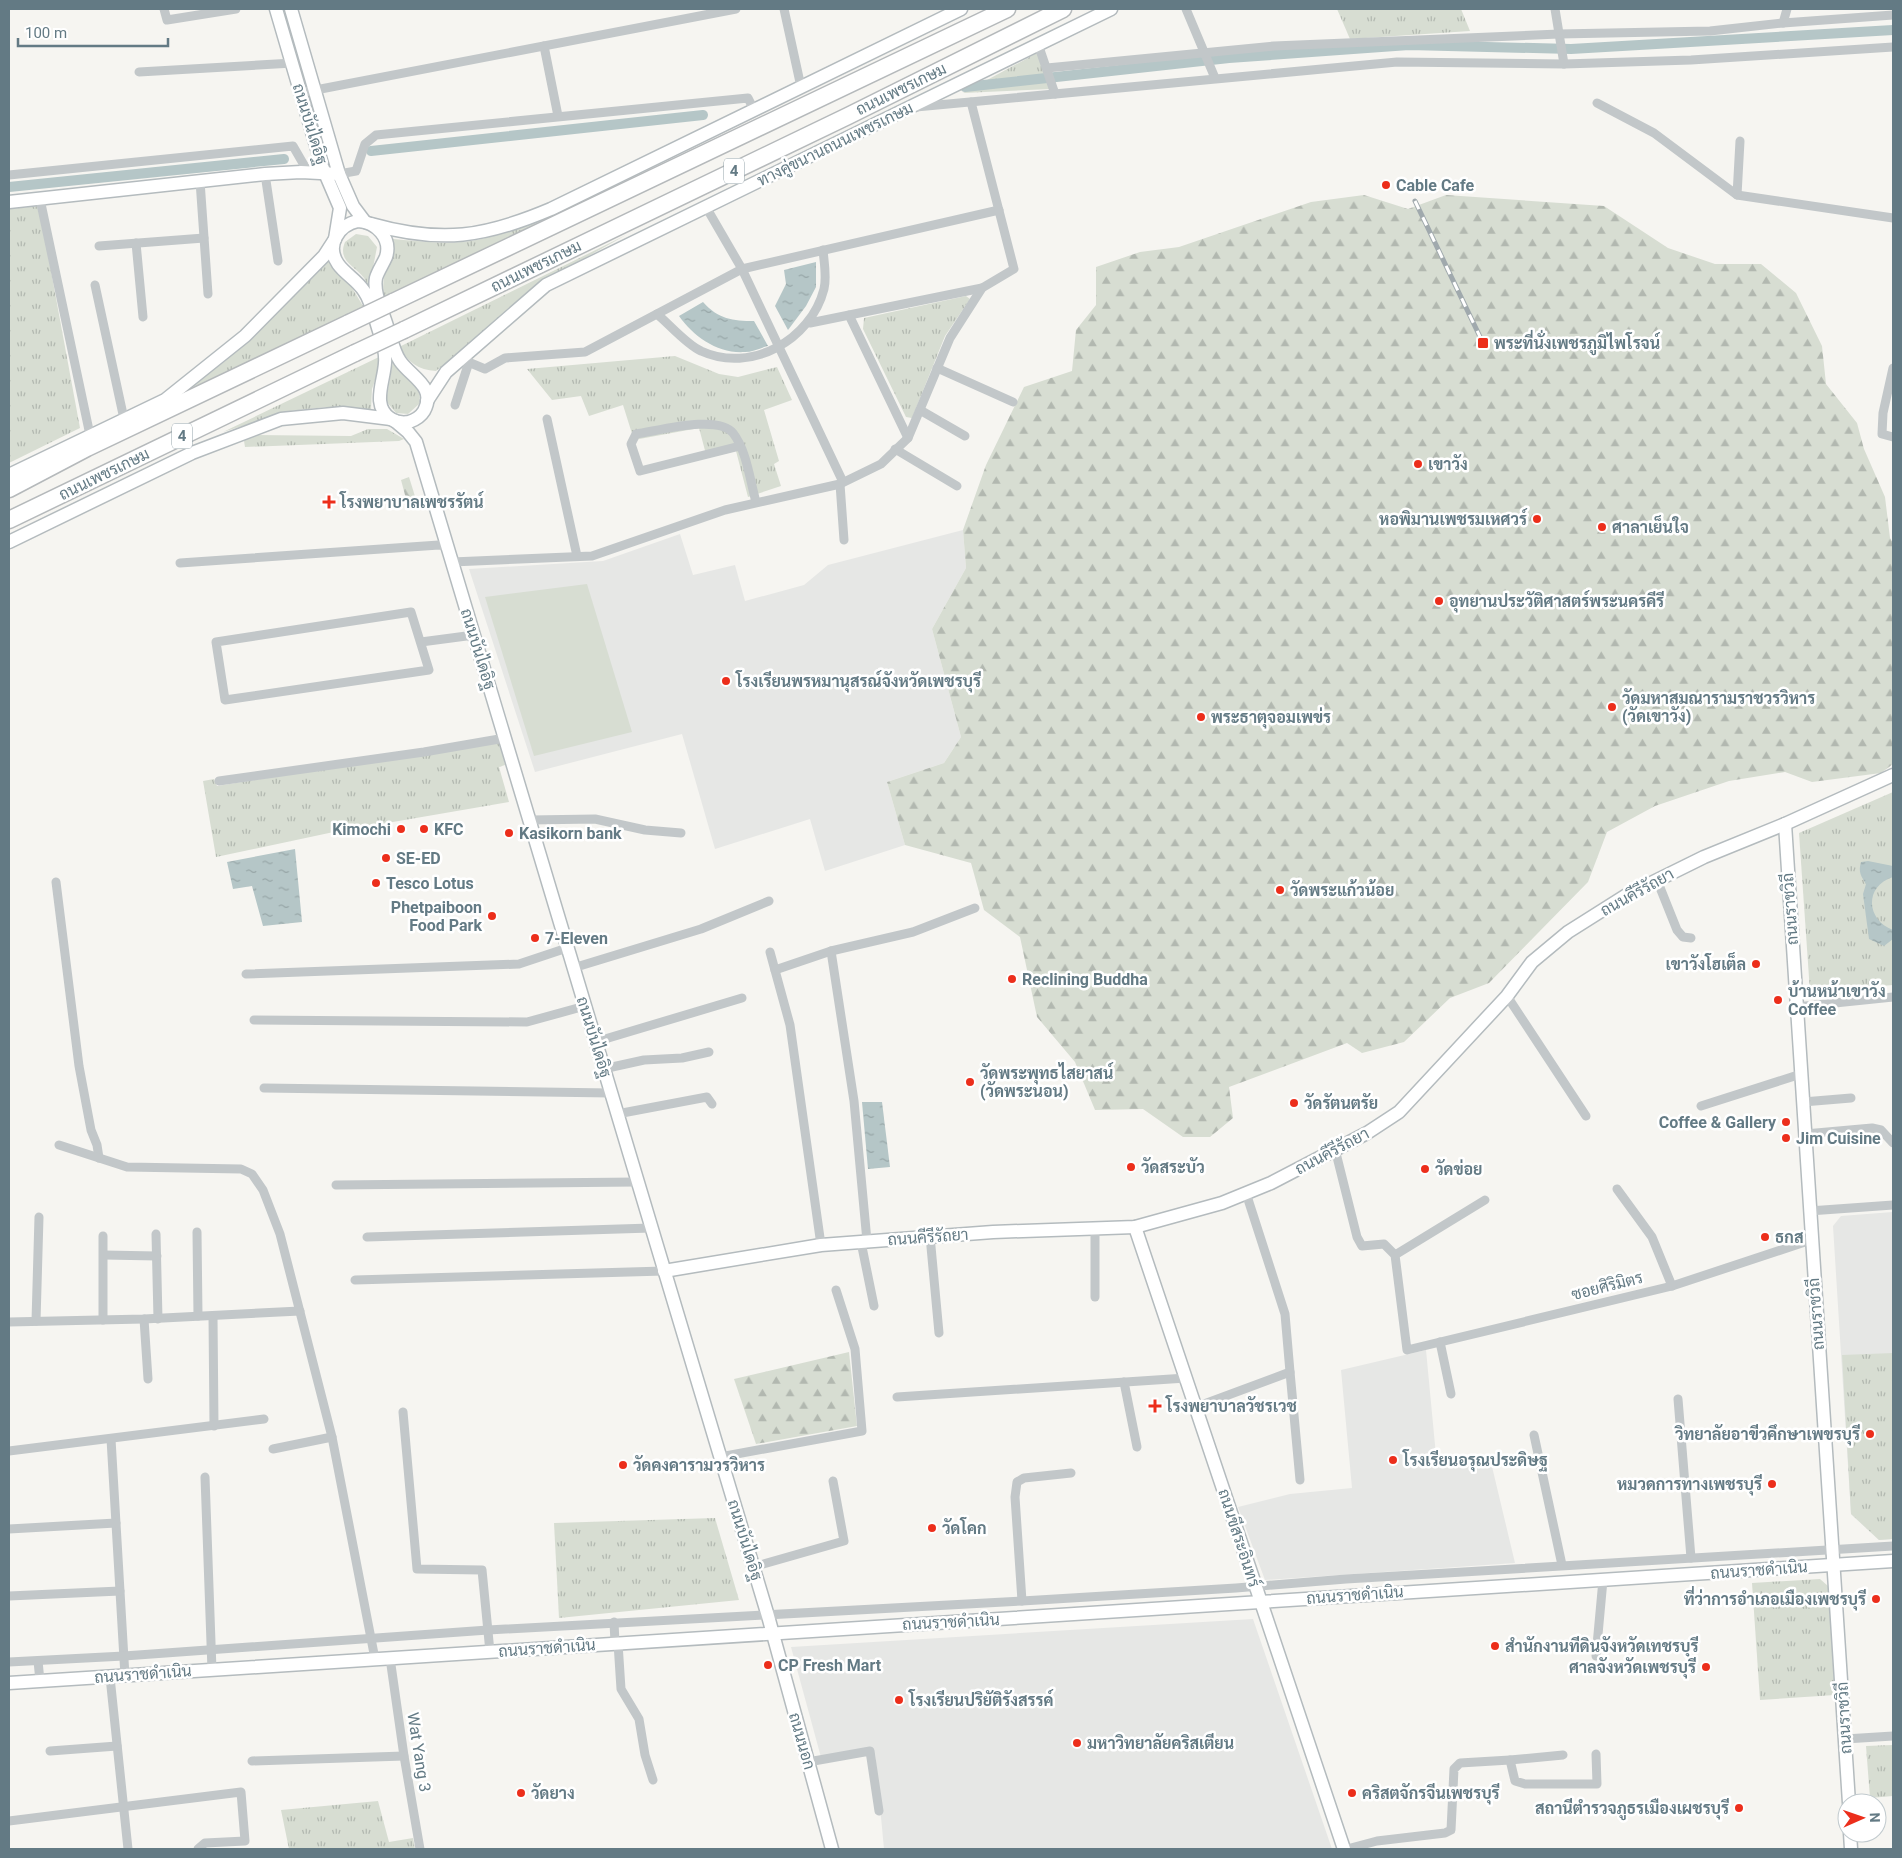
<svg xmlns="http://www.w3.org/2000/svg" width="1902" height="1858" font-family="Roboto,Sarabun,sans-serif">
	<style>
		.built { fill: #e6e7e5 }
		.grass { fill: url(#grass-tufts) }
		.forest { fill: url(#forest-firs) }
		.pitch { fill: #d7ddd2 }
		.water { fill: url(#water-ripples) }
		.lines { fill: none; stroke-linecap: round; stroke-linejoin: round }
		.canal { stroke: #b5c6c7; stroke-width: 10 }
		.secondary-casing { stroke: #b4bbbe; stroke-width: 15 }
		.highway-casing { stroke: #b5b9bb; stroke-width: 19 }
		.street { stroke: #c2c7c9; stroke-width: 9 }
		.secondary { stroke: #fff; stroke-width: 12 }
		.highway { stroke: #fff; stroke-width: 16 }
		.rail-casing { stroke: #a0a9ad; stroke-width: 5 }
		.rail { stroke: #fff; stroke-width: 3; stroke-dasharray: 9; stroke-linecap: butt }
		.highway-bridge-casing { stroke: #b5b9bb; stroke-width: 19; stroke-linecap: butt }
		.highway-bridge { stroke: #fff; stroke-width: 16 }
		.poi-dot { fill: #ec2e1b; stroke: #fff; stroke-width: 2 }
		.labels { text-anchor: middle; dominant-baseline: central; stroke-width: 5; stroke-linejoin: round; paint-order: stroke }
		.shield { fill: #fff; stroke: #92a2a9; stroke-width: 1 }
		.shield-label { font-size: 15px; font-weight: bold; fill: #637a84 }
		.street-label { font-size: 16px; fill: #637a84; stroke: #fff }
		.poi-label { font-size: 16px; font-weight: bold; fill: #637a84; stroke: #fff; text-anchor: start }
	</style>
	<defs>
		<pattern id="grass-tufts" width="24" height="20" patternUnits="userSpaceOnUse" patternTransform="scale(1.25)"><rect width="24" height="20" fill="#d7ddd2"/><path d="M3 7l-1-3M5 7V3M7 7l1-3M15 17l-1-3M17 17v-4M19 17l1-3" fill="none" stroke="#b2b8b0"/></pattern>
		<pattern id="forest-firs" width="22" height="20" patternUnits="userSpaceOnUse" patternTransform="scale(1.25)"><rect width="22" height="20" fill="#d7ddd2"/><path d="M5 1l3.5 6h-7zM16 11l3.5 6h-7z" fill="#b2b8b0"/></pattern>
		<pattern id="water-ripples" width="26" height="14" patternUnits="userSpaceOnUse" patternTransform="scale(1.25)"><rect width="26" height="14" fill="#b5c6c7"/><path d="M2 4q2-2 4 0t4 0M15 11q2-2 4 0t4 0" fill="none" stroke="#97a6a7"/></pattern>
	</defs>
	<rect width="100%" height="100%" fill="#f6f5f1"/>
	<g class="built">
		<polygon points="963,530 966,568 932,629 961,737 944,763 887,782 905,845 825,871 810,819 715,849 682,734 535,772 469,569 603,561 680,534 693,575 735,565 745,601 804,585 828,565"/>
		<polygon points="1893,1212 1893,1539 1879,1540 1851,1514 1833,1226 1841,1216"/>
		<polygon points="1426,1350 1437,1466 1489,1454 1515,1563 1265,1580 1238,1507 1290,1494 1352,1488 1341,1370"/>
		<polygon points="1253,1619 1332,1849 884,1849 875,1753 822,1761 791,1647"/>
	</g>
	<g class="grass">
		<polygon points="1337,9 1461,9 1470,31 1350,39"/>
		<polygon points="1039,52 1051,89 963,93"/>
		<polygon points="39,206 80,428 9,463 9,209"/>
		<path d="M568,206L462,264L394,296H384C380,271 393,263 393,239C419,241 445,245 470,241C505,236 537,220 568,206Z"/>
		<path d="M356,234L368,236L377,247L371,278L372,296C370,290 367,283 364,278C355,266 337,261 345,242Z"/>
		<path d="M626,235L553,276L436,371C418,370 408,362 399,347Z"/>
		<polygon points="329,258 333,269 348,281 363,306 350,316 155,412 224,362 267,322"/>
		<polygon points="966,296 970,299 945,336 912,418 906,417 863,329 864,318"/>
		<polygon points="675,356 719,374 738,377 777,367 792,400 764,410 779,461 774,464 781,486 748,497 736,451 707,458 699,428 634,440 623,405 589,416 581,396 552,400 527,369"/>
		<polygon points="379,357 381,363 372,389 371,410 326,407 290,411 223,432"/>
		<path d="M393,361C402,375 425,385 419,404L408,414L396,413L386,401Z"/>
		<polygon points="368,429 387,429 404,439 399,441 245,447 244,441 252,435 351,436"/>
		<polygon points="500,741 505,765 499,767 509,802 329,833 216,857 203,781 214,779 217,786"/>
		<polygon points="1893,792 1893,985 1810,992 1799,833"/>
		<polygon points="1893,1353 1893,1539 1879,1540 1851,1514 1842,1355"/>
		<polygon points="715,1518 739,1600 559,1618 554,1523"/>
		<polygon points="1820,1579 1828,1586 1835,1695 1760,1700 1752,1583"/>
		<polygon points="1893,1745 1893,1796 1870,1798 1866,1746"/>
		<polygon points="378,1801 389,1842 413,1838 415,1849 289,1849 281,1810"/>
	</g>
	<g class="forest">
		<polygon points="1364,195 1408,209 1446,195 1604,206 1668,248 1715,264 1761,264 1796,293 1822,346 1826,384 1857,423 1864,449 1885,497 1890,538 1893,543 1893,764 1881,773 1812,782 1785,772 1729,781 1655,806 1607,832 1588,882 1489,983 1450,998 1404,1042 1362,1053 1347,1043 1229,1087 1233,1118 1210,1137 1183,1137 1143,1109 1095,1110 1075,1062 1037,1017 1020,937 984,910 971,863 905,845 887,782 944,763 961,737 932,629 966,568 963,530 986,465 1024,387 1072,371 1076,330 1096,305 1096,267 1140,252 1179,247 1311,202"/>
		<polygon points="409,477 418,506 408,506 401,480"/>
		<polygon points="849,1352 857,1426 756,1444 734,1379"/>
	</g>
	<polygon class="pitch" points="587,584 632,732 534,756 485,597"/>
	<g class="water">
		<polygon points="816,262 816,287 806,306 788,330 775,306 786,284 784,270"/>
		<path d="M703,302C718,319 733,321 754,321L768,346C760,348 752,352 745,352C718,354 694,337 679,316Z"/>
		<polygon points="295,849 302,922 263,926 252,886 233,889 227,862"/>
		<path d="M1868,861L1893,866V877C1864,886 1866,920 1893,930V939L1884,946L1869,939L1863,894L1866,884C1861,876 1858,872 1861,862Z"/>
		<polygon points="862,1102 882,1102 890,1167 868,1169"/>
	</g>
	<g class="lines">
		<g class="canal">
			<polyline points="965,87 1229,58 1409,45 1571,49 1893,30"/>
			<polyline points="371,151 703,115"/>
			<polyline points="9,187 284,159"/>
		</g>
		<g class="secondary-casing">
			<g id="secondary">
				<polyline points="291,9 339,174 353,206 365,222"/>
				<polyline points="9,202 265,174 301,172 339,174"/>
				<path d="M358,221C376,222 392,238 386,257C383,264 378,271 376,278C373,293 383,312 387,326C391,337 393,351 400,361C411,377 437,387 424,411C421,416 415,420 409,422C403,423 396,422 391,419C371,406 384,382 385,363C386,353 383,343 380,334C375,320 372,302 364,291C357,280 345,274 338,264C325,245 339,225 358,221Z"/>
				<path d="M371,224C442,244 485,237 551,209L961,9"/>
				<polyline points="427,401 446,372 546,285 1111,9"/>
				<polyline points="395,421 408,432 416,442 768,1616 832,1849"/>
				<polyline points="9,475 165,400 245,336 324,256 335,239 340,208 322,166 276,9"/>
				<polyline points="9,542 192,453 281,419 343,413 391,419"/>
				<polyline points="1785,824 1849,1803"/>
				<polyline points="1135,1227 1344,1849"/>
				<polyline points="664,1271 821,1245 993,1232 1135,1227 1222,1203 1271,1183 1367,1133 1399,1112 1507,996 1532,962 1568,932 1625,896 1704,857 1785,824 1893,775"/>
				<polyline points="9,1683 1893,1561"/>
				<polyline points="1850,1833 1851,1849"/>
			</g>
		</g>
		<g class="highway-casing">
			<g id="highway">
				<polyline points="393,302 1007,9"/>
				<polyline points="404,330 848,116 1063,9"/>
				<polyline points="9,489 87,448 349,323"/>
				<polyline points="9,520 355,353"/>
			</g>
		</g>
		<g class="street">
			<polyline points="164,9 167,20 236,9"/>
			<polyline points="784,9 801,87"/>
			<polyline points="1186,9 1215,78"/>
			<polyline points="1555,9 1564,64"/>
			<polyline points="1783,23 1787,9"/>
			<polyline points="1038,44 1055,94"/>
			<polyline points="544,46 558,116"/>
			<polyline points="1047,68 1274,46 1559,34 1710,31 1783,23 1893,15"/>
			<polyline points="139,72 293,63"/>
			<polyline points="300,93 736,9"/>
			<polyline points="1597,103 1654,133 1737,195 1893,218"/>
			<polyline points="916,107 1397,62 1564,64 1691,60 1893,47"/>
			<polyline points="265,174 278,261"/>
			<polyline points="339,174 356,171 365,144 376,135 748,98 754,110"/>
			<polyline points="9,175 293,146 308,172"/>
			<polyline points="200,181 208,294"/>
			<polyline points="1737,195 1740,141"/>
			<polyline points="40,199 90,435"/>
			<polyline points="706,207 742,269 843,482"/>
			<polyline points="136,243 143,317"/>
			<polyline points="99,246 204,238"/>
			<polyline points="95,285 124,419"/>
			<path d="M657,314C669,324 687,345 701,351C751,374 811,340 824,289C827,277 824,262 823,250"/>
			<polyline points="849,315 908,438"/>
			<polyline points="810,323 982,288"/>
			<polyline points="461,359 485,369 505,358 585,352 742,269 999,210"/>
			<polyline points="937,368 1013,402"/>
			<polyline points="1893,368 1883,413 1882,434 1893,437"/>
			<polyline points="455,405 469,362"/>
			<polyline points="920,410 965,436"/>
			<polyline points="547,419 577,556"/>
			<path d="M740,446L640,471L631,444L636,434C658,431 718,414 733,433C747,451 750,481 756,502"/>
			<polyline points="895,449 957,486"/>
			<polyline points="840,484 844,540"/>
			<polyline points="452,562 592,556 725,510 840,484 881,464 908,438 950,338 982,288 1014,269 971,102"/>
			<polyline points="180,563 439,545 447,546"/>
			<polygon points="411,612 429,670 225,700 216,642"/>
			<polyline points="421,642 474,635"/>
			<polyline points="219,781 424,752 505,738"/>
			<polyline points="530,820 595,819 645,830 681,833"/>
			<polyline points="1657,880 1677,930 1683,937 1691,938"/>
			<polyline points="56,882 79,1066 91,1130 97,1145 99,1158"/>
			<polyline points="831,951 854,1101 867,1241"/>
			<polyline points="770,952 790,1025 821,1245"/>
			<polyline points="573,968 701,929 769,901"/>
			<polyline points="775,970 831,951 913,932 975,908"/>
			<polyline points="246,974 519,964 567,948"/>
			<polyline points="1507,996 1586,1116"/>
			<polyline points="1796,1007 1893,997"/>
			<polyline points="254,1020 527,1022 585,1006"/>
			<polyline points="595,1042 742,998"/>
			<polyline points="603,1069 644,1060 682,1058 709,1052"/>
			<polyline points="264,1088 611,1093"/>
			<polyline points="1803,1102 1851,1098"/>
			<polyline points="1701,1106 1801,1074"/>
			<polyline points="617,1114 707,1097 712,1104"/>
			<polyline points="1805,1134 1872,1128 1881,1130 1893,1143"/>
			<polyline points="59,1145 127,1167 241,1169 252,1174 263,1190 280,1234 332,1437 375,1659"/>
			<polyline points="1335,1149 1357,1237 1362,1246 1384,1244 1395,1255 1407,1350 1672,1286 1811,1240"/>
			<polyline points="336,1185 637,1182"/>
			<polyline points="1617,1189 1652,1237 1672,1286"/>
			<polyline points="1809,1211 1893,1205"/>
			<polyline points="197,1232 198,1316"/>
			<polyline points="156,1234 158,1319"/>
			<polyline points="930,1236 939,1333"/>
			<polyline points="367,1237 651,1228"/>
			<polyline points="861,1242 874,1306"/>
			<polyline points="104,1255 157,1256"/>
			<polyline points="1395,1255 1485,1200"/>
			<polyline points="355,1280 664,1271"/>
			<polyline points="1095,1297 1095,1228"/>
			<polyline points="213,1316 214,1426"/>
			<polyline points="144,1319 148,1379"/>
			<polyline points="103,1320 103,1236"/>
			<polyline points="36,1321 39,1217"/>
			<polyline points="9,1322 144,1319 300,1311"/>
			<polyline points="1440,1342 1451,1394"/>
			<polyline points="1290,1372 1300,1480"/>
			<polyline points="1124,1382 1137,1447"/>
			<polyline points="897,1397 1186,1378"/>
			<polyline points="1678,1399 1691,1558"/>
			<polyline points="1196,1407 1290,1372 1285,1314 1246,1193"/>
			<polyline points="403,1412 417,1569 482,1570 490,1652"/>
			<polyline points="1534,1435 1562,1565"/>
			<polyline points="111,1439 125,1676"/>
			<polyline points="273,1449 332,1437"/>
			<polyline points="9,1451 264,1419"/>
			<polyline points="720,1457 862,1431 855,1349 836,1290"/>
			<polyline points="205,1477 212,1670"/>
			<polyline points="9,1529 116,1523"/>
			<polyline points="753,1567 844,1541 833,1481"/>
			<polyline points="9,1596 120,1591"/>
			<polyline points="1022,1601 1015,1497 1017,1482 1024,1478 1071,1473"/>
			<polyline points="614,1622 615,1643"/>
			<polyline points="618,1643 621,1689 639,1719 645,1755 653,1780"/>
			<polyline points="1596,1656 1603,1580"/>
			<polyline points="390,1658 404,1756 420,1849"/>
			<polyline points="38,1661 40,1681"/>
			<polyline points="9,1662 124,1656 488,1630 1022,1601 1236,1588 1346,1579 1893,1546"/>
			<polyline points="110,1677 128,1849"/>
			<polyline points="1845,1739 1893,1736"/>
			<polyline points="50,1751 117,1746"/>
			<polyline points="1510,1760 1563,1755"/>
			<polyline points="252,1761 404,1756"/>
			<polyline points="808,1762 870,1751 879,1811"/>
			<polyline points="9,1821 241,1792 245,1841 205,1843 198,1849"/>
			<polyline points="1347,1849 1377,1841 1445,1833 1451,1830 1454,1769 1460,1763 1510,1760 1515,1781 1525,1784 1597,1784 1596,1754"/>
		</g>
		<use href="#secondary" class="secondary"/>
		<use href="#highway" class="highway"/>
		<g class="rail-casing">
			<polyline id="rail" points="1415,201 1483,343"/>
		</g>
		<use href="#rail" class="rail"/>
		<g class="highway-bridge-casing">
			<g id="highway-bridge">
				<polyline points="349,323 393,302"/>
				<polyline points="355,353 404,330"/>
			</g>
		</g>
		<use href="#highway-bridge" class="highway-bridge"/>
	</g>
	<g class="poi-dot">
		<circle cx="1386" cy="185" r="5"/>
		<rect x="1477" y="337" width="12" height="12" rx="2.5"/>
		<circle cx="1418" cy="464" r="5"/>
		<path d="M326.5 494.5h5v5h5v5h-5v5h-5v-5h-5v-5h5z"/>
		<circle cx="1537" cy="519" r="5"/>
		<circle cx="1602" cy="527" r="5"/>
		<circle cx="1439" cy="601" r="5"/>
		<circle cx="726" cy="681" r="5"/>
		<circle cx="1612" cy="707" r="5"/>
		<circle cx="1201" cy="717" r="5"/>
		<circle cx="401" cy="829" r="5"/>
		<circle cx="424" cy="829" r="5"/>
		<circle cx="509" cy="833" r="5"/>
		<circle cx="386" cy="858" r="5"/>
		<circle cx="376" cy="883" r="5"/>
		<circle cx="1280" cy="890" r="5"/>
		<circle cx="492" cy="916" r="5"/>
		<circle cx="535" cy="938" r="5"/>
		<circle cx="1756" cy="964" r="5"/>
		<circle cx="1012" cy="979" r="5"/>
		<circle cx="1778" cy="1000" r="5"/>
		<circle cx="970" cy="1082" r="5"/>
		<circle cx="1294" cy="1103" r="5"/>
		<circle cx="1786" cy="1122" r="5"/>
		<circle cx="1786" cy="1138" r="5"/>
		<circle cx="1131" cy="1167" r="5"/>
		<circle cx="1425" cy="1169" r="5"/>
		<circle cx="1765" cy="1237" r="5"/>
		<path d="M1152.5 1398.5h5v5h5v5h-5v5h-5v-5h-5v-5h5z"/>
		<circle cx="1870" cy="1434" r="5"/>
		<circle cx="1393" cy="1460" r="5"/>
		<circle cx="623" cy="1465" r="5"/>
		<circle cx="1772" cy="1484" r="5"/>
		<circle cx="932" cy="1528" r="5"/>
		<circle cx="1876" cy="1599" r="5"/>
		<circle cx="1495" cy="1646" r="5"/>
		<circle cx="768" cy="1665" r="5"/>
		<circle cx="1706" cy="1667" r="5"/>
		<circle cx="899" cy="1700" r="5"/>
		<circle cx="1077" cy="1743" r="5"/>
		<circle cx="521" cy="1793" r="5"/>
		<circle cx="1352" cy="1793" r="5"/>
		<circle cx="1739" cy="1808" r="5"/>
	</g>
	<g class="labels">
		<g class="shield">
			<rect x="724" y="158.5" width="20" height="25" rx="4"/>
			<rect x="172" y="423.5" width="20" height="25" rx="4"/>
		</g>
		<g class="shield-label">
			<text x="734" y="171">4</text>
			<text x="182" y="436">4</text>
		</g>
		<g class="street-label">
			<text transform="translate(901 89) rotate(-26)">ถนนเพชรเกษม</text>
			<text transform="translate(310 124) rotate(73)">ถนนบันไดอิฐ</text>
			<text transform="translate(835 144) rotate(-26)">ทางคู่ขนานถนนเพชรเกษม</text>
			<text transform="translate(536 266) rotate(-26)">ถนนเพชรเกษม</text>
			<text transform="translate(104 474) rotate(-26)">ถนนเพชรเกษม</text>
			<text transform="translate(478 649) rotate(73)">ถนนบันไดอิฐ</text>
			<text transform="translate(1637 892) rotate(-29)">ถนนคีรีรัถยา</text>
			<text transform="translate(1790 909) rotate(-94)">ถนนราชวิถี</text>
			<text transform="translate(594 1037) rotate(73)">ถนนบันไดอิฐ</text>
			<text transform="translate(1332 1151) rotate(-28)">ถนนคีรีรัถยา</text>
			<text transform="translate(928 1237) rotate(-4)">ถนนคีรีรัถยา</text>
			<text transform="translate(1607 1286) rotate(-14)">ซอยศิริมิตร</text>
			<text transform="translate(1816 1314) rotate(-94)">ถนนราชวิถี</text>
			<text transform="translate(1239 1538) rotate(72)">ถนนขีสระอินทร์</text>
			<text transform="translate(745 1540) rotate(73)">ถนนบันไดอิฐ</text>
			<text transform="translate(1759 1570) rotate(-4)">ถนนราชดำเนิน</text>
			<text transform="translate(1355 1595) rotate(-4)">ถนนราชดำเนิน</text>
			<text transform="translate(951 1622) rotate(-3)">ถนนราชดำเนิน</text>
			<text transform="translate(547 1648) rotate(-4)">ถนนราชดำเนิน</text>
			<text transform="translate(143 1674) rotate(-4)">ถนนราชดำเนิน</text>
			<text transform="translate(1844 1718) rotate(-93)">ถนนราชวิถี</text>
			<text transform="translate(802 1741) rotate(74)">ถนนนอก</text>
			<text transform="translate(419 1752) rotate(81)">Wat Yang 3</text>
		</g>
		<g class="poi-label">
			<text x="1396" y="185">Cable Cafe</text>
			<text x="1494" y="343">พระที่นั่งเพชรภูมิไพโรจน์</text>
			<text x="1428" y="464">เขาวัง</text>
			<text x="340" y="502">โรงพยาบาลเพชรรัตน์</text>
			<text x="1527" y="519" text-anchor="end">หอพิมานเพชรมเหศวร์</text>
			<text x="1612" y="527">ศาลาเย็นใจ</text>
			<text x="1449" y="601">อุทยานประวัติศาสตร์พระนครคีรี</text>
			<text x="736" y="681">โรงเรียนพรหมานุสรณ์จังหวัดเพชรบุรี</text>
			<text x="1622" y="698">วัดมหาสมณารามราชวรวิหาร<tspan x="1622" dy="18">(วัดเขาวัง)</tspan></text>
			<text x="1211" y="717">พระธาตุจอมเพข่ร</text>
			<text x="391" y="829" text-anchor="end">Kimochi</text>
			<text x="434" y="829">KFC</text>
			<text x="519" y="833">Kasikorn bank</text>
			<text x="396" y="858">SE-ED</text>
			<text x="386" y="883">Tesco Lotus</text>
			<text x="1290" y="890">วัดพระแก้วน้อย</text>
			<text x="482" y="907" text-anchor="end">Phetpaiboon<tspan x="482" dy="18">Food Park</tspan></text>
			<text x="545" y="938">7-Eleven</text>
			<text x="1746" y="964" text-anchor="end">เขาวังโฮเต็ล</text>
			<text x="1022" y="979">Reclining Buddha</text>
			<text x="1788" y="991">บ้านหน้าเขาวัง<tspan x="1788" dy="18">Coffee</tspan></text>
			<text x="980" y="1073">วัดพระพุทธไสยาสน์<tspan x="980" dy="18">(วัดพระนอน)</tspan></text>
			<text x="1304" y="1103">วัดรัตนตรัย</text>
			<text x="1776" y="1122" text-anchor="end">Coffee &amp; Gallery</text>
			<text x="1796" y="1138">Jim Cuisine</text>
			<text x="1141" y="1167">วัดสระบัว</text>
			<text x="1435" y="1169">วัดข่อย</text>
			<text x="1775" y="1237">ธกส</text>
			<text x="1166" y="1406">โรงพยาบาลวัชรเวช</text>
			<text x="1860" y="1434" text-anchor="end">วิทยาลัยอาขีวคึกษาเพขรบุรี</text>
			<text x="1403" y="1460">โรงเรียนอรุณประดิษฐ</text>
			<text x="633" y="1465">วัดคงคารามวรวิหาร</text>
			<text x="1762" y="1484" text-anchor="end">หมวดการทางเพชรบุรี</text>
			<text x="942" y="1528">วัดโคก</text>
			<text x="1866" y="1599" text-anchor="end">ที่ว่าการอำเภอเมืองเพชรบุรี</text>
			<text x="1505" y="1646">สำนักงานทีดินจังหวัดเทชรบุรี</text>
			<text x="778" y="1665">CP Fresh Mart</text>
			<text x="1696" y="1667" text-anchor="end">ศาลจังหวัดเพชรบุรี</text>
			<text x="909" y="1700">โรงเรียนปริยัติรังสรรค์</text>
			<text x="1087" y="1743">มหาวิทยาลัยคริสเตียน</text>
			<text x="531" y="1793">วัดยาง</text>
			<text x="1362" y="1793">คริสตจักรจีนเพชรบุรี</text>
			<text x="1729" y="1808" text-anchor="end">สถานีตำรวจภูธรเมืองเผชรบุรี</text>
		</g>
	</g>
	<rect width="1902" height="1858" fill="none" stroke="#637a84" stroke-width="20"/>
	<g transform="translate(1862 1818) rotate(88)"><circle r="24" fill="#ffffff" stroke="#c1cace"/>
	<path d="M0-4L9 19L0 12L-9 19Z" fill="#ec2e1b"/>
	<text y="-8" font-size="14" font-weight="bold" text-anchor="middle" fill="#637a84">N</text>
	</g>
	<path d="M18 38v8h150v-8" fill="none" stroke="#637a84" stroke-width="2.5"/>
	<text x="25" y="38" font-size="15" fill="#637a84" stroke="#ffffff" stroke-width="4" paint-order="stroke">100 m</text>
</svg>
